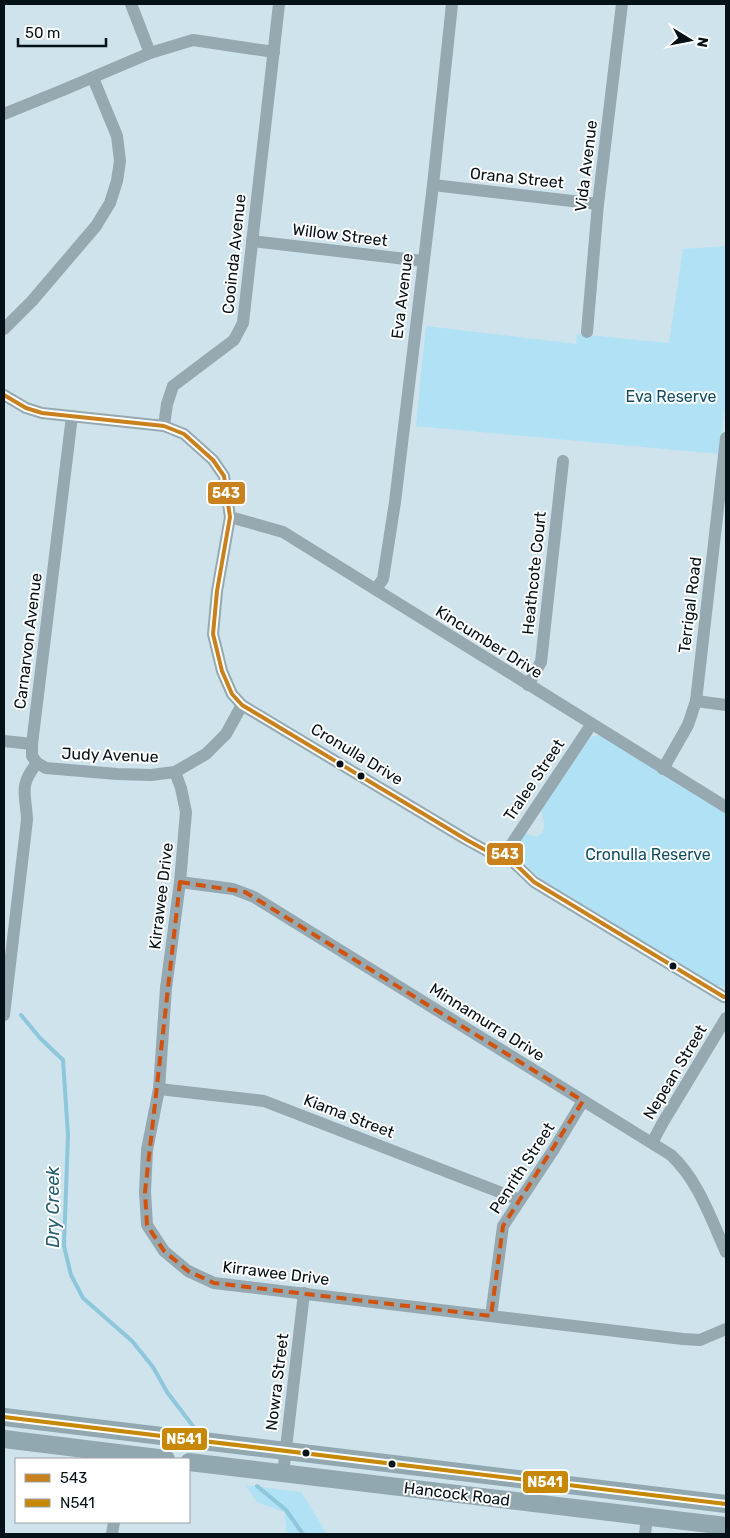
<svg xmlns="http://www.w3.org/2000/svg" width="730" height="1538" font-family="Rubik,sans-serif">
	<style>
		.green { fill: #b1e1f4 }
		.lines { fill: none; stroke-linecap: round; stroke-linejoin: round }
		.stream { stroke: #8ec7dc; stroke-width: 4 }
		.minor { stroke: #96a8b0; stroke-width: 12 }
		.secondary { stroke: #92a8b0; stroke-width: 18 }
		.bus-1-casing { stroke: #fff; stroke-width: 8 }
		.bus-2-casing { stroke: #fff; stroke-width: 8 }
		.bus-1 { stroke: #c8811d; stroke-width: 4 }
		.bus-2 { stroke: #c68805; stroke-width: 4 }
		.marked { fill: none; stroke: #d1520d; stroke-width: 4; stroke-dasharray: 10 6; stroke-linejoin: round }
		.bus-dot { fill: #041117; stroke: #fff; stroke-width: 2 }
		.labels { text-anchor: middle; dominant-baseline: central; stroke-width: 4; stroke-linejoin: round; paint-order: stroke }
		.street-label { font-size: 16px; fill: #041117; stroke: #fff }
		.park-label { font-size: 16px; fill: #114e61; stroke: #fff }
		.water-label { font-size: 18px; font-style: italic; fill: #245e71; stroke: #fff }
		.line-badge { stroke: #fff; stroke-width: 2 }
		.badge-label { font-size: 14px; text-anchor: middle; font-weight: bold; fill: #fff }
	</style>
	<rect width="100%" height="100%" fill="#cee3ec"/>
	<g class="green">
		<polygon points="726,246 726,400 719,454 416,426 426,326 576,344 577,334 669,343 683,249"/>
		<path d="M600,735L726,813V987L715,985L704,979L542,879L535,874L513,851L525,833L536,837C549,832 543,821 541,809L589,739L594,736Z"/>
		<polygon points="245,1485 301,1492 327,1534 287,1534 284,1512 257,1502"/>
	</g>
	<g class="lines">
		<g class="stream">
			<polyline points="21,1015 40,1038 63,1060 68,1135 64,1246 71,1275 83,1298 132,1341 153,1367 167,1392 196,1430"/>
			<polyline points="257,1486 286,1510 303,1534"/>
		</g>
		<g class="minor">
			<polyline points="131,4 150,53"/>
			<polyline points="4,114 63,90 150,53 193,40 274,52"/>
			<polyline points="433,185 598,204"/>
			<polyline points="252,241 423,261"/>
			<polyline points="4,329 32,301 96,226 110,203 117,181 120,161 117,136 93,78"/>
			<polyline points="587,332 598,204 622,4"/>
			<polyline points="4,395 26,408 42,413 164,426 184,434 213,460 224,476 230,517 217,591 213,634 222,671 232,694 242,705 467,840 487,851 505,854 534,882 724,997"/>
			<polyline points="164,426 167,404 173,386 234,340 243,323 279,4"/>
			<polyline points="230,517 283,532 726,807"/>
			<polyline points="376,589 383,579 395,502 433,185 452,4"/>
			<polyline points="528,685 541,662 563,461"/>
			<polyline points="696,701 726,705"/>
			<polyline points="4,741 32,744"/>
			<polyline points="37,763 46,768 117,774 151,775 175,772 206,754 226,734 242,705"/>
			<polyline points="663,769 688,725 696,701 726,438"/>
			<polyline points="175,772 181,788 186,812 180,882 166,988 159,1089 147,1150 145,1192 147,1225 164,1251 188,1271 214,1283 683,1339 700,1340 726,1329"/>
			<polyline points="505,854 591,725"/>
			<path d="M180,882L233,889L254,897L671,1155C698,1180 711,1219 726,1252"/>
			<path d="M4,1015L27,820C26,793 18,787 37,763L32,756V744L72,416"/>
			<polyline points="159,1089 264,1101 520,1200"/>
			<polyline points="652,1143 662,1124 726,1018"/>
			<polyline points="491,1316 503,1226 554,1149 583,1101"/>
			<polyline points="283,1474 304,1293"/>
			<polyline points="112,1534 114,1522"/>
			<polyline points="645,1534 647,1517"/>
		</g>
		<g class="secondary">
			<polyline points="4,1417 726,1504"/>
			<polyline points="4,1439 166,1459"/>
			<polyline points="189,1462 726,1526"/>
		</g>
		<g class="bus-1-casing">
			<polyline id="bus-1" points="4,395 26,408 42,413 164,426 184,434 213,460 224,476 230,517 217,591 213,634 222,671 232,694 242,705 467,840 487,851 505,854 534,882 724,997"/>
		</g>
		<g class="bus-2-casing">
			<polyline id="bus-2" points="4,1417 726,1504"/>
		</g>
		<use href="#bus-1" class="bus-1"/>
		<use href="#bus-2" class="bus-2"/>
	</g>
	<path class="marked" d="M180,882L245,892L583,1101L503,1226L491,1316L214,1283L188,1271L164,1251L147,1225L145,1192Z"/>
	<g class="bus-dot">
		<circle cx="340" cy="764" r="4.5"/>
		<circle cx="361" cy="776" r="4.5"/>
		<circle cx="673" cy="966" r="4.5"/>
		<circle cx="306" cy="1453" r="4.5"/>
		<circle cx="392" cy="1464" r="4.5"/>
	</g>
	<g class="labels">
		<g class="street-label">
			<text transform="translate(586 166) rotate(-83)">Vida Avenue</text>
			<text transform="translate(517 178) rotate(6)">Orana Street</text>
			<text transform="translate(340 235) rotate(7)">Willow Street</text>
			<text transform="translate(234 254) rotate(-84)">Cooinda Avenue</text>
			<text transform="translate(402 296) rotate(-83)">Eva Avenue</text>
			<text transform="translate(534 573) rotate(-84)">Heathcote Court</text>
			<text transform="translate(690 605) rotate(-83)">Terrigal Road</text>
			<text transform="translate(28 641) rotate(-83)">Carnarvon Avenue</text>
			<text transform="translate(489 642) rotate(32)">Kincumber Drive</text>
			<text transform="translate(357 754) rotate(31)">Cronulla Drive</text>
			<text transform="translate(110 755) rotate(2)">Judy Avenue</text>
			<text transform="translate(534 780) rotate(-56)">Tralee Street</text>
			<text transform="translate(161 896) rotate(-83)">Kirrawee Drive</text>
			<text transform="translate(487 1022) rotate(32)">Minnamurra Drive</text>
			<text transform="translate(675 1072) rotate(-59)">Nepean Street</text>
			<text transform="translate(349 1116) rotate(21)">Kiama Street</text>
			<text transform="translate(522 1168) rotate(-57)">Penrith Street</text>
			<text transform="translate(276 1273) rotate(7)">Kirrawee Drive</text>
			<text transform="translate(277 1382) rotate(-83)">Nowra Street</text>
			<text transform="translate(457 1494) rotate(7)">Hancock Road</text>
		</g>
		<g class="park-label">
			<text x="671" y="396">Eva Reserve</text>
			<text x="648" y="854">Cronulla Reserve</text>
		</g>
		<g class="water-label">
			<text transform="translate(53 1207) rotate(-90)">Dry Creek</text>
		</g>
	</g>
	<g class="line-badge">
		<rect x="207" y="481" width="39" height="24" rx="5" fill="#c8811d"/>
		<rect x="486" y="842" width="38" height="24" rx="5" fill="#c8811d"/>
		<rect x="161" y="1427" width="47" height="24" rx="5" fill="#c68805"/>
		<rect x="522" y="1470" width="47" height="24" rx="5" fill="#c68805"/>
	</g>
	<g class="badge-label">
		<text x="226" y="498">543</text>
		<text x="505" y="859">543</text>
		<text x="184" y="1444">N541</text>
		<text x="545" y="1487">N541</text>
	</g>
	<rect width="730" height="1538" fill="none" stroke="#041117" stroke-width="10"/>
	<rect x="15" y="1458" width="175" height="65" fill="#ffffff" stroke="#9ba0a2"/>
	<rect x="25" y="1474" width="25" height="8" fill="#c8811d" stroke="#9ba0a2"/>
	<text x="60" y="1483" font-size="15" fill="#041117">543</text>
	<rect x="25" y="1499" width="25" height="8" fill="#c68805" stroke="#9ba0a2"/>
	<text x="60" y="1508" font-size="15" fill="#041117">N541</text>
	<g transform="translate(690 40) rotate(100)" stroke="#ffffff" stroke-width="4" paint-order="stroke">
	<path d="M0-4L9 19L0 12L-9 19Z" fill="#041117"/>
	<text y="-8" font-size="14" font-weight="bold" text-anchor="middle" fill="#041117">N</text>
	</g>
	<path d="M18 38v8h88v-8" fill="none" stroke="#041117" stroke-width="2.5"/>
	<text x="25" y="38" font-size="15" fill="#041117" stroke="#ffffff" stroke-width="4" paint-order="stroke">50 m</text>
</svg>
